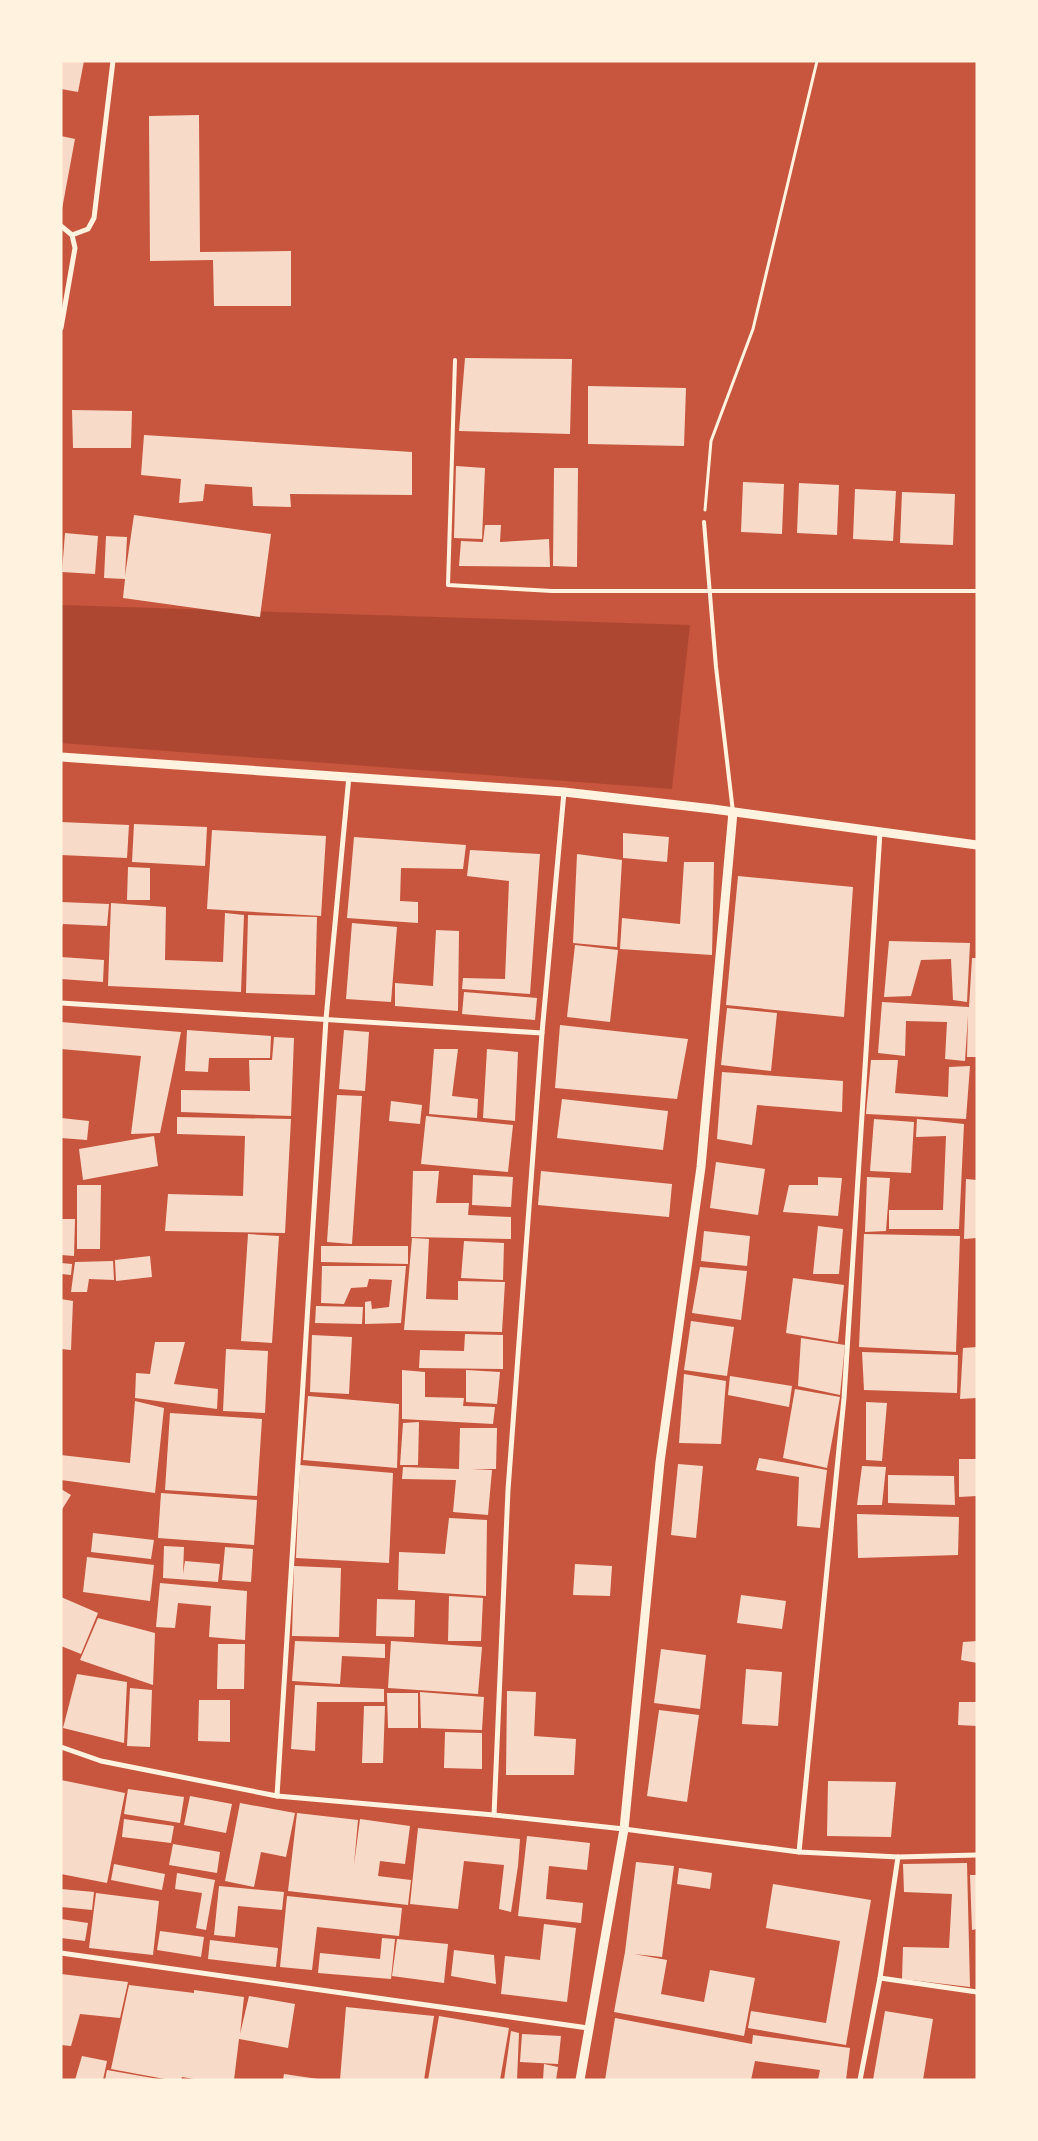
<svg xmlns="http://www.w3.org/2000/svg" width="1038" height="2141" font-family="'Sofia Sans Condensed',sans-serif">
	<style>
		.green { fill: #ae4732 }
		.building { fill: #f7dbc8 }
		.lines { fill: none; stroke-linecap: round; stroke-linejoin: round }
		.path { stroke: #fff3e0; stroke-width: 3 }
		.service { stroke: #fff3e0; stroke-width: 4 }
		.minor { stroke: #fff3e0; stroke-width: 5 }
		.tertiary { stroke: #fff3e0; stroke-width: 9 }
	</style>
	<rect width="100%" height="100%" fill="#c8553d"/>
	<polygon class="green" points="61,605 690,625 672,789 61,743"/>
	<g class="building">
		<polygon points="61,61 84,61 78,92 61,89"/>
		<polygon points="199,115 200,252 291,251 291,306 214,306 213,260 150,261 149,116"/>
		<polygon points="61,136 75,139 62,209 61,209"/>
		<polygon points="465,358 572,359 570,434 459,431"/>
		<polygon points="588,386 686,388 684,446 588,444"/>
		<polygon points="72,410 132,411 131,448 73,448"/>
		<polygon points="144,435 412,452 412,495 290,494 291,507 253,506 252,487 205,484 203,501 179,503 181,479 141,475"/>
		<polygon points="456,466 485,468 482,539 454,538"/>
		<polygon points="554,468 578,468 577,567 553,566"/>
		<polygon points="743,482 784,484 782,534 741,532"/>
		<polygon points="799,483 839,485 837,535 797,533"/>
		<polygon points="855,489 896,491 893,541 853,539"/>
		<polygon points="902,492 955,494 953,545 900,543"/>
		<polygon points="134,515 271,534 260,617 123,598 125,579 104,578 106,536 127,537 125,576"/>
		<polygon points="485,525 501,525 500,542 549,539 550,567 459,566 461,541 483,542"/>
		<polygon points="65,533 98,536 95,574 62,572"/>
		<polygon points="61,822 129,825 127,858 61,855"/>
		<polygon points="134,824 207,827 205,866 132,862"/>
		<polygon points="212,830 326,836 321,916 207,909"/>
		<polygon points="623,833 669,837 667,862 623,858"/>
		<polygon points="354,837 466,845 463,869 401,868 400,901 418,902 418,923 347,918"/>
		<polygon points="470,850 540,854 530,994 462,989 463,978 505,979 509,881 467,876"/>
		<polygon points="577,854 622,860 617,947 573,943"/>
		<polygon points="684,862 714,862 712,955 620,949 622,918 680,924"/>
		<polygon points="128,867 150,868 150,900 127,900"/>
		<polygon points="738,876 853,887 844,1017 726,1005"/>
		<polygon points="61,902 109,904 107,926 63,924 61,929"/>
		<polygon points="111,903 166,907 165,960 223,962 225,913 244,915 241,992 108,986"/>
		<polygon points="248,915 317,917 315,995 246,993"/>
		<polygon points="352,923 397,927 391,1002 346,999"/>
		<polygon points="436,930 459,931 458,1011 395,1006 395,983 433,986"/>
		<polygon points="889,941 970,943 967,1002 953,1000 951,959 921,960 911,996 884,997"/>
		<polygon points="575,945 618,950 610,1022 567,1017"/>
		<polygon points="61,957 104,960 103,982 61,979"/>
		<polygon points="972,958 977,958 977,1057 967,1057 968,1015 965,1061 945,1059 947,1022 906,1021 905,1056 878,1053 882,1002 969,1007"/>
		<polygon points="464,992 537,998 535,1020 462,1014"/>
		<polygon points="727,1008 777,1013 771,1071 721,1065"/>
		<polygon points="61,1022 181,1032 160,1133 131,1134 141,1056 61,1049"/>
		<polygon points="560,1025 688,1039 677,1099 555,1088"/>
		<polygon points="187,1030 271,1036 270,1058 209,1058 208,1072 185,1071"/>
		<polygon points="344,1030 369,1032 365,1091 339,1089"/>
		<polygon points="274,1037 294,1038 291,1116 181,1112 181,1090 250,1091 249,1060 272,1060"/>
		<polygon points="434,1049 458,1049 452,1096 478,1099 477,1118 429,1114"/>
		<polygon points="487,1049 518,1052 515,1121 483,1118"/>
		<polygon points="871,1060 898,1060 895,1093 948,1097 949,1067 970,1066 966,1119 866,1114"/>
		<polygon points="722,1072 843,1081 842,1112 757,1105 752,1145 717,1139"/>
		<polygon points="337,1095 362,1096 352,1244 327,1242"/>
		<polygon points="562,1099 668,1111 663,1150 557,1138"/>
		<polygon points="391,1101 422,1105 420,1124 389,1121"/>
		<polygon points="426,1116 513,1125 508,1172 421,1164"/>
		<polygon points="177,1117 291,1119 285,1233 165,1231 168,1194 243,1196 245,1136 177,1134"/>
		<polygon points="61,1118 89,1121 87,1140 61,1138"/>
		<polygon points="874,1119 914,1122 911,1173 870,1171"/>
		<polygon points="917,1119 964,1124 959,1229 889,1229 889,1210 943,1210 946,1136 916,1137"/>
		<polygon points="154,1136 158,1166 83,1180 79,1149"/>
		<polygon points="716,1162 765,1169 758,1215 710,1208"/>
		<polygon points="413,1171 439,1171 436,1203 469,1203 468,1215 511,1217 511,1239 411,1237"/>
		<polygon points="541,1171 672,1184 669,1217 538,1205"/>
		<polygon points="473,1175 513,1177 511,1207 472,1205"/>
		<polygon points="818,1177 842,1178 838,1216 783,1212 789,1185 818,1185"/>
		<polygon points="867,1177 890,1178 886,1231 865,1232"/>
		<polygon points="966,1179 977,1180 977,1238 964,1239"/>
		<polygon points="77,1185 101,1185 100,1249 77,1249"/>
		<polygon points="61,1219 75,1219 74,1256 61,1255"/>
		<polygon points="818,1226 843,1229 839,1274 813,1274"/>
		<polygon points="704,1231 750,1236 747,1266 701,1261"/>
		<polygon points="248,1234 279,1236 272,1343 241,1341"/>
		<polygon points="864,1234 960,1236 956,1352 859,1347"/>
		<polygon points="412,1238 429,1239 426,1299 458,1300 458,1281 505,1282 502,1332 404,1330"/>
		<polygon points="464,1241 504,1243 503,1280 461,1278"/>
		<polygon points="321,1246 408,1246 408,1264 321,1262"/>
		<polygon points="150,1256 152,1277 116,1281 115,1260"/>
		<polygon points="113,1261 114,1280 89,1279 87,1292 71,1292 75,1262"/>
		<polygon points="61,1263 72,1264 71,1275 61,1274"/>
		<polygon points="322,1266 406,1266 401,1323 365,1324 365,1302 371,1301 372,1309 389,1307 392,1280 369,1279 367,1287 351,1288 344,1304 321,1303"/>
		<polygon points="700,1267 747,1271 741,1320 692,1313"/>
		<polygon points="793,1278 844,1285 838,1342 786,1333"/>
		<polygon points="61,1299 73,1301 71,1350 61,1349"/>
		<polygon points="316,1306 363,1307 362,1324 315,1323"/>
		<polygon points="691,1321 734,1327 727,1376 684,1370"/>
		<polygon points="465,1334 503,1335 503,1369 419,1368 420,1350 464,1351"/>
		<polygon points="312,1335 352,1337 349,1394 310,1392"/>
		<polygon points="801,1338 845,1345 840,1395 798,1386"/>
		<polygon points="155,1342 185,1342 174,1384 218,1389 217,1409 135,1398 136,1373 150,1374"/>
		<polygon points="977,1347 977,1398 960,1399 963,1348"/>
		<polygon points="226,1349 268,1351 265,1413 223,1411"/>
		<polygon points="862,1352 958,1355 957,1393 864,1390"/>
		<polygon points="402,1370 425,1372 425,1397 464,1398 463,1406 495,1407 493,1424 402,1419"/>
		<polygon points="466,1370 500,1372 497,1404 466,1402"/>
		<polygon points="684,1374 726,1381 721,1444 679,1443"/>
		<polygon points="730,1376 792,1386 789,1407 728,1395"/>
		<polygon points="795,1389 840,1397 827,1468 783,1458"/>
		<polygon points="308,1396 399,1404 397,1468 303,1460"/>
		<polygon points="135,1401 164,1408 155,1493 61,1480 61,1455 130,1463"/>
		<polygon points="866,1402 887,1403 882,1461 866,1460"/>
		<polygon points="170,1413 262,1419 257,1496 165,1490"/>
		<polygon points="419,1422 418,1465 400,1465 403,1423"/>
		<polygon points="460,1428 497,1428 496,1469 471,1469 492,1470 488,1515 453,1512 456,1480 402,1479 403,1467 459,1469"/>
		<polygon points="759,1458 827,1470 820,1528 797,1526 799,1477 756,1470"/>
		<polygon points="959,1459 977,1459 977,1496 959,1497"/>
		<polygon points="678,1464 703,1466 696,1538 671,1535"/>
		<polygon points="300,1465 393,1473 389,1563 296,1558"/>
		<polygon points="862,1466 886,1467 882,1505 857,1505"/>
		<polygon points="888,1475 954,1476 955,1505 888,1503"/>
		<polygon points="61,1489 71,1495 61,1511"/>
		<polygon points="161,1493 257,1500 254,1545 158,1538"/>
		<polygon points="857,1514 959,1517 958,1555 858,1558"/>
		<polygon points="449,1518 487,1520 486,1596 398,1590 399,1552 445,1554"/>
		<polygon points="93,1533 154,1540 151,1559 91,1552"/>
		<polygon points="164,1546 184,1547 183,1574 185,1561 220,1564 218,1582 163,1578"/>
		<polygon points="225,1547 253,1549 251,1582 222,1580"/>
		<polygon points="87,1557 154,1565 150,1601 83,1592"/>
		<polygon points="575,1564 612,1566 610,1596 573,1595"/>
		<polygon points="294,1566 341,1568 339,1637 292,1636"/>
		<polygon points="160,1583 247,1591 245,1640 209,1637 211,1606 178,1603 175,1628 156,1627"/>
		<polygon points="741,1595 786,1601 782,1629 737,1623"/>
		<polygon points="449,1596 483,1598 481,1641 448,1641"/>
		<polygon points="61,1597 98,1613 81,1654 61,1646"/>
		<polygon points="377,1599 415,1600 414,1637 376,1636"/>
		<polygon points="98,1618 155,1633 153,1685 80,1660"/>
		<polygon points="295,1641 385,1644 385,1658 342,1656 340,1684 292,1681"/>
		<polygon points="391,1641 482,1647 478,1694 388,1688"/>
		<polygon points="977,1641 977,1663 961,1660 963,1642"/>
		<polygon points="218,1644 245,1644 244,1689 217,1689"/>
		<polygon points="661,1649 706,1655 700,1709 654,1703"/>
		<polygon points="746,1669 782,1672 778,1726 742,1724"/>
		<polygon points="77,1674 127,1682 124,1743 63,1728"/>
		<polygon points="295,1685 384,1689 384,1702 317,1702 315,1751 291,1749"/>
		<polygon points="130,1688 152,1690 150,1747 127,1746"/>
		<polygon points="507,1691 536,1692 534,1736 576,1739 574,1775 506,1775"/>
		<polygon points="420,1692 484,1697 482,1730 421,1728"/>
		<polygon points="387,1693 418,1693 418,1728 388,1728"/>
		<polygon points="199,1700 230,1700 230,1742 198,1741"/>
		<polygon points="959,1702 977,1702 977,1726 958,1725"/>
		<polygon points="364,1706 385,1706 383,1763 362,1763"/>
		<polygon points="659,1710 699,1715 687,1802 647,1796"/>
		<polygon points="445,1732 482,1733 482,1769 444,1768"/>
		<polygon points="61,1780 125,1793 107,1883 61,1874"/>
		<polygon points="828,1781 896,1782 891,1837 827,1836"/>
		<polygon points="128,1789 184,1797 180,1823 124,1814"/>
		<polygon points="190,1796 232,1804 226,1833 184,1825"/>
		<polygon points="240,1803 295,1813 286,1857 261,1852 254,1887 225,1881"/>
		<polygon points="297,1813 358,1820 354,1865 360,1819 410,1826 405,1864 380,1861 378,1876 411,1880 408,1905 288,1891"/>
		<polygon points="124,1819 174,1826 171,1843 122,1837"/>
		<polygon points="418,1828 520,1839 518,1866 511,1912 499,1909 504,1865 464,1861 458,1909 410,1904"/>
		<polygon points="527,1836 590,1843 587,1870 549,1866 546,1899 583,1903 581,1923 518,1916"/>
		<polygon points="173,1844 220,1852 217,1873 169,1865"/>
		<polygon points="636,1862 674,1866 662,1957 634,1954 667,1960 661,1994 704,2002 710,1970 755,1978 744,2036 614,2012 625,1952"/>
		<polygon points="967,1863 970,1987 902,1979 903,1947 949,1948 952,1894 904,1892 903,1864"/>
		<polygon points="114,1864 165,1874 162,1890 111,1880"/>
		<polygon points="679,1868 712,1873 710,1889 677,1884"/>
		<polygon points="177,1873 215,1880 206,1930 196,1928 202,1893 175,1889"/>
		<polygon points="970,1875 977,1875 977,1929 972,1930"/>
		<polygon points="773,1884 871,1900 846,2045 748,2028 751,2011 826,2023 840,1941 766,1928"/>
		<polygon points="219,1886 284,1892 282,1910 238,1906 235,1937 214,1935"/>
		<polygon points="61,1889 94,1892 92,1910 61,1907"/>
		<polygon points="96,1893 159,1901 153,1955 89,1948"/>
		<polygon points="287,1896 402,1908 399,1936 317,1927 312,1970 280,1967"/>
		<polygon points="61,1919 88,1923 85,1941 61,1938"/>
		<polygon points="544,1924 576,1928 567,2002 501,1994 505,1956 540,1960"/>
		<polygon points="160,1931 204,1937 201,1957 157,1950"/>
		<polygon points="382,1938 395,1939 391,1979 318,1973 320,1953 380,1959"/>
		<polygon points="397,1939 448,1944 444,1983 392,1976"/>
		<polygon points="210,1940 278,1948 276,1967 208,1959"/>
		<polygon points="454,1950 494,1955 496,1984 451,1976"/>
		<polygon points="61,1974 128,1982 120,2018 80,2014 71,2046 61,2045"/>
		<polygon points="129,1985 194,1993 194,1990 244,1997 240,2034 249,1996 295,2004 288,2048 239,2039 234,2080 200,2080 182,2077 181,2080 170,2080 111,2069"/>
		<polygon points="346,2007 434,2016 424,2080 340,2080"/>
		<polygon points="885,2011 933,2019 923,2080 873,2080"/>
		<polygon points="439,2016 509,2028 500,2080 428,2080"/>
		<polygon points="615,2018 752,2044 753,2035 850,2048 846,2080 818,2080 820,2070 755,2061 751,2080 605,2080"/>
		<polygon points="511,2031 519,2033 517,2080 504,2080"/>
		<polygon points="522,2034 561,2036 558,2064 520,2062"/>
		<polygon points="82,2056 107,2061 103,2080 75,2080"/>
		<polygon points="544,2064 558,2067 556,2080 543,2080"/>
		<polygon points="107,2070 158,2079 158,2080 105,2080"/>
		<polygon points="284,2074 318,2079 318,2080 283,2080"/>
	</g>
	<g class="lines">
		<polyline class="path" points="705,510 711,441 753,329 817,61"/>
		<g class="service">
			<polyline points="455,360 448,585 552,591 977,591"/>
			<polyline points="704,522 716,667 733,812"/>
		</g>
		<g class="minor">
			<polyline points="61,226 72,235 75,248 61,328"/>
			<polyline points="72,235 88,229 94,218 113,61"/>
			<polyline points="61,1003 542,1033"/>
			<polyline points="61,1747 101,1761 277,1796 494,1815 624,1829 799,1852 898,1857 977,1855"/>
			<polyline points="277,1796 326,1019 349,776"/>
			<polyline points="494,1815 508,1490 542,1033 564,792"/>
			<polyline points="799,1852 844,1398 880,832"/>
			<polyline points="61,1953 588,2028"/>
			<polyline points="880,1978 977,1992"/>
			<polyline points="860,2080 880,1978 898,1857"/>
		</g>
		<g class="tertiary">
			<polyline points="61,757 564,792 713,809 977,845"/>
			<polyline points="580,2080 624,1829 660,1462 701,1167 733,812"/>
		</g>
	</g>
	<rect width="1038" height="2141" fill="none" stroke="#fff3e0" stroke-width="125"/>
</svg>
